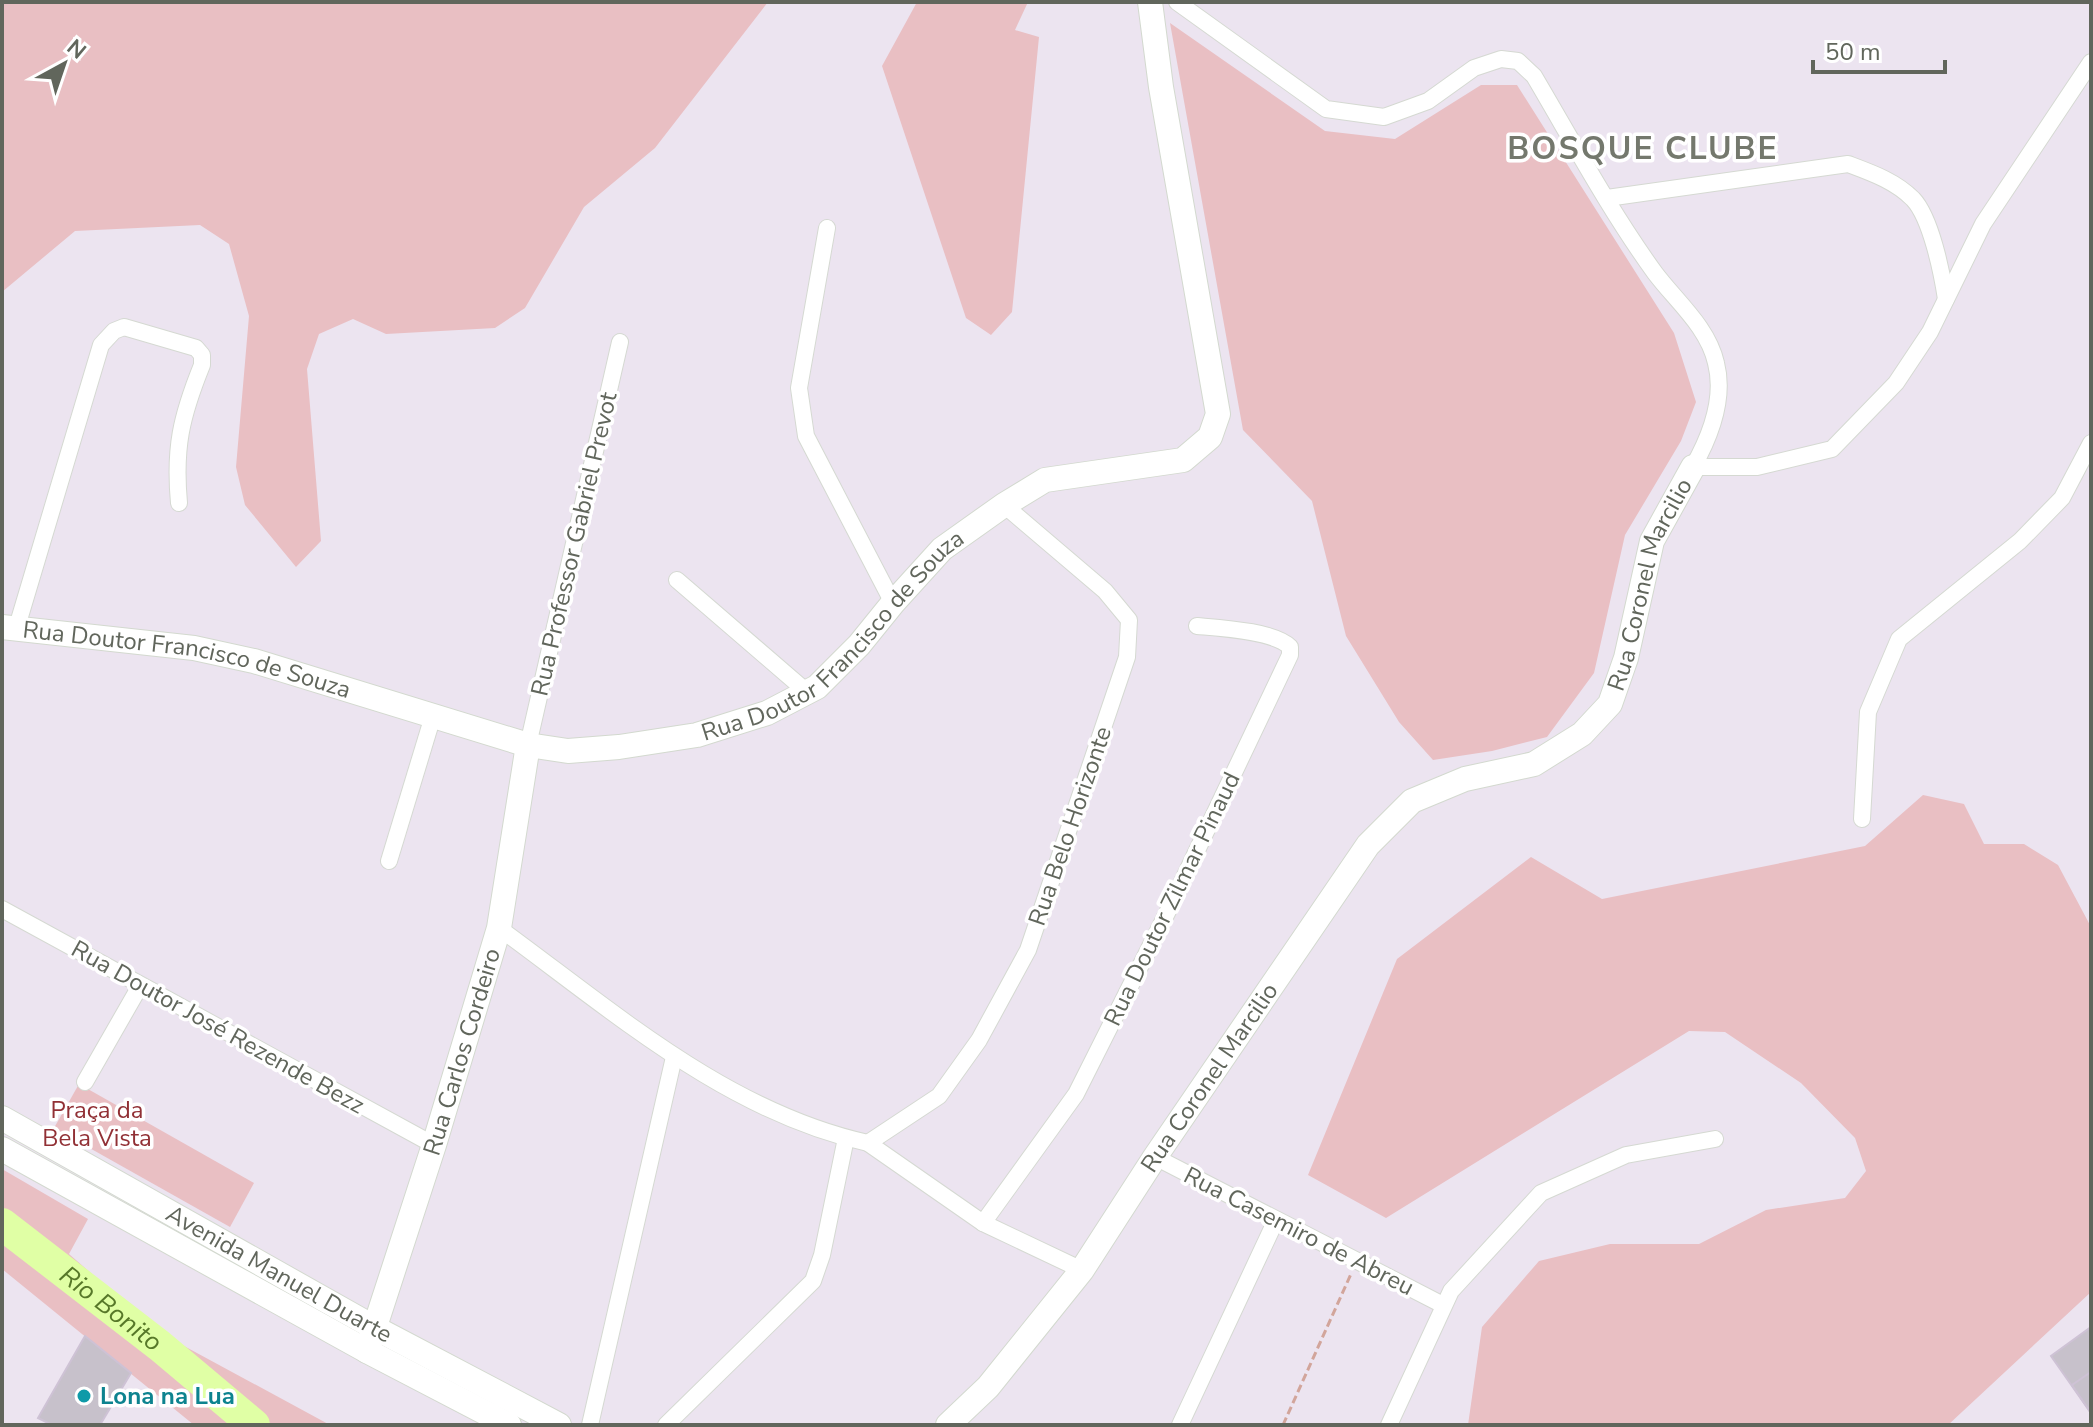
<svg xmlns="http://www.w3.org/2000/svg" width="2093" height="1427" font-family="'Nunito Sans',sans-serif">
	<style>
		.green { fill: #e9bfc3 }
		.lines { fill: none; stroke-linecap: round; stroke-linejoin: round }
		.river { stroke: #e0ffa5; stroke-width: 32 }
		.building { fill: #c7c1cb; stroke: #cec2d5; stroke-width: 2 }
		.street-casing { stroke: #d5d9d2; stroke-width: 18 }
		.secondary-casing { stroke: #d3d9cf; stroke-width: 26 }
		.path { stroke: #d2a59b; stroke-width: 3; stroke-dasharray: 8 4; stroke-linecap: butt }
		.street { stroke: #fff; stroke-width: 16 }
		.secondary { stroke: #fff; stroke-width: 24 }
		.culture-dot { fill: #0f9aa8; stroke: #fff; stroke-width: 3 }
		.labels { text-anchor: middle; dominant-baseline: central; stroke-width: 7; stroke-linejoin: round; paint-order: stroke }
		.street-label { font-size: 24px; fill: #61665c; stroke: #fff }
		.park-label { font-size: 24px; fill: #913035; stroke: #fff }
		.culture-label { font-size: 24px; font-weight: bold; fill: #0d838f; stroke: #fff; text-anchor: start }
		.water-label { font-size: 26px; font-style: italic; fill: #577829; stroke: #fff }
		.district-label { font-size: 32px; font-weight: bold; letter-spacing: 2px; fill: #74786d; stroke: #fff }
	</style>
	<rect width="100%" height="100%" fill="#ece4f0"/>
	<g class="green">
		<polygon points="2,2 768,2 655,148 584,207 525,308 495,328 386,334 353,319 319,334 307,369 321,541 296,567 245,505 236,467 249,316 229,244 200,225 75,231 2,292"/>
		<polygon points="917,2 1028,2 1015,30 1039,37 1012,312 991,335 966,318 882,66"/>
		<polygon points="1170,23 1325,131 1395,139 1481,85 1517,85 1674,333 1696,402 1681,441 1625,535 1594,673 1547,737 1492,751 1433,760 1399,722 1346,636 1312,501 1243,430"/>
		<polygon points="1923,795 1964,804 1984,844 2024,844 2058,865 2091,927 2091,1292 1948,1425 1468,1425 1482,1327 1539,1261 1610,1244 1699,1244 1766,1210 1845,1198 1866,1171 1855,1138 1801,1083 1725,1032 1689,1031 1386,1218 1308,1175 1397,959 1531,857 1602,899 1865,846"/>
		<polygon points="79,1084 254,1183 230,1227 54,1128"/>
		<polygon points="2,1169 88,1219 69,1254 160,1333 330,1425 194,1425 2,1269"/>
	</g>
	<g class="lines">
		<path class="river" id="s1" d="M2,1224L160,1346L254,1425"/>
	</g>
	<g class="building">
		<polygon points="2091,1327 2091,1413 2051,1356"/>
		<polygon points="85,1336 131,1373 100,1425 52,1425 38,1418"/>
		<polygon points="2091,1372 2091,1413 2072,1385"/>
	</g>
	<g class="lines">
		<g class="street-casing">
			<g id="street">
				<path d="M1177,2L1326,109L1384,117L1428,101L1474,68L1501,59L1518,61L1534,76C1573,142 1610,211 1655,273C1676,301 1708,327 1716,363C1725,398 1710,437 1693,467H1757L1832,449L1896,383L1930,332L1983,224L2091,62"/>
				<path d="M1607,198L1848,164C1872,173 1895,181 1913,199C1931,218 1942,273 1946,299"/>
				<polyline points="827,228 799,388 806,436 893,603"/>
				<polyline points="677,580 807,692"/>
				<path d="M16,630L101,345L114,331L124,327L196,348L202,355V365C181,417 174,448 179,503"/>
				<polyline points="528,745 620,342"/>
				<polyline points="1862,819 1868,712 1899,639 2020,541 2062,498 2091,443"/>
				<polyline points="389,861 433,716"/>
				<polyline points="2,909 434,1145"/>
				<path d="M499,928C613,1011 727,1112 868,1143L983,1223L1082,1270"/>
				<polyline points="85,1082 140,986"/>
				<polyline points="868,1143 939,1096 979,1040 1028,950 1127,657 1129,620 1105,591 1004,505"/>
				<polyline points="1155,1157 1443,1305"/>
				<path d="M983,1223L1076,1094L1171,905L1290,655V647C1275,631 1219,628 1197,626"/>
				<polyline points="590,1425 674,1057"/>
				<polyline points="666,1425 813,1281 822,1255 846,1138"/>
				<polyline points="1180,1425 1276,1220"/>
				<polyline points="1389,1425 1451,1291 1541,1193 1626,1155 1715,1139"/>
			</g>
		</g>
		<g class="secondary-casing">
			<g id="secondary">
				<path id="s2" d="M2,627L194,648L254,661L528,745L568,751L619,747L697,735L767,713L817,687L859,645L893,603L942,549L1004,505L1045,480L1183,460L1210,437L1218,414L1161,87L1150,2"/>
				<path id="s3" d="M2,1118L375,1328L559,1425"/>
				<polyline points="2,1149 367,1351 509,1425"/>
				<path id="s4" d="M367,1351L434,1145L499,928L528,745"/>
				<path id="s5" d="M948,1425L988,1387L1082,1270L1155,1157L1368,845L1412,801L1465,779L1534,764L1582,734L1610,704L1626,658L1652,541L1693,467"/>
			</g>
		</g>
		<polyline class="path" points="1283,1425 1351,1274"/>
		<use href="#street" class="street"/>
		<use href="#secondary" class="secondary"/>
	</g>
	<circle class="culture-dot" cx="84" cy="1396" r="8"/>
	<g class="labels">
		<g class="street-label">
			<text transform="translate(574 544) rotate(-77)">Rua Professor Gabriel Prevot</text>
			<text stroke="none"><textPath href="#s5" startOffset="1132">Rua Coronel Marcilio</textPath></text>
			<text stroke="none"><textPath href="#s2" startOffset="884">Rua Doutor Francisco de Souza</textPath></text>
			<text stroke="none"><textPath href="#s2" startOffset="188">Rua Doutor Francisco de Souza</textPath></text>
			<text transform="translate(1070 826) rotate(-71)">Rua Belo Horizonte</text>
			<text transform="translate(1172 899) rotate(-64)">Rua Doutor Zilmar Pinaud</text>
			<text transform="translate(218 1027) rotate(29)">Rua Doutor José Rezende Bezz</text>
			<text stroke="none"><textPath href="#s4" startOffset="314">Rua Carlos Cordeiro</textPath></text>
			<text stroke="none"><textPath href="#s5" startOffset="436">Rua Coronel Marcilio</textPath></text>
			<text transform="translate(1299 1231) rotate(27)">Rua Casemiro de Abreu</text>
			<text stroke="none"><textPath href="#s3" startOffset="318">Avenida Manuel Duarte</textPath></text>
		</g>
		<g class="park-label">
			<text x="97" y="1110">Praça da<tspan x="97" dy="28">Bela Vista</tspan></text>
		</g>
		<g class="culture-label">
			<text x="100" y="1396">Lona na Lua</text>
		</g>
		<g class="water-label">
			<text stroke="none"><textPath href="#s1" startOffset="138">Rio Bonito</textPath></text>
		</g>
		<g class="district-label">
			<text x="1643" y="148">BOSQUE CLUBE</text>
		</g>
	</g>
	<rect width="2093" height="1427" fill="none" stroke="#61665c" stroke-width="8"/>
	<g transform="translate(64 64) rotate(40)" stroke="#ffffff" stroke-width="6" paint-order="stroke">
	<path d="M0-6L14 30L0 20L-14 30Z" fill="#61665c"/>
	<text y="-12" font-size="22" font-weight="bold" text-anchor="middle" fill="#61665c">N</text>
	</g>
	<path d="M1813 60v12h132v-12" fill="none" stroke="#61665c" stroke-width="4"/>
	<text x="1825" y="60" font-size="24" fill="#61665c" stroke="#ffffff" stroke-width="6" paint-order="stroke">50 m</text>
</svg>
